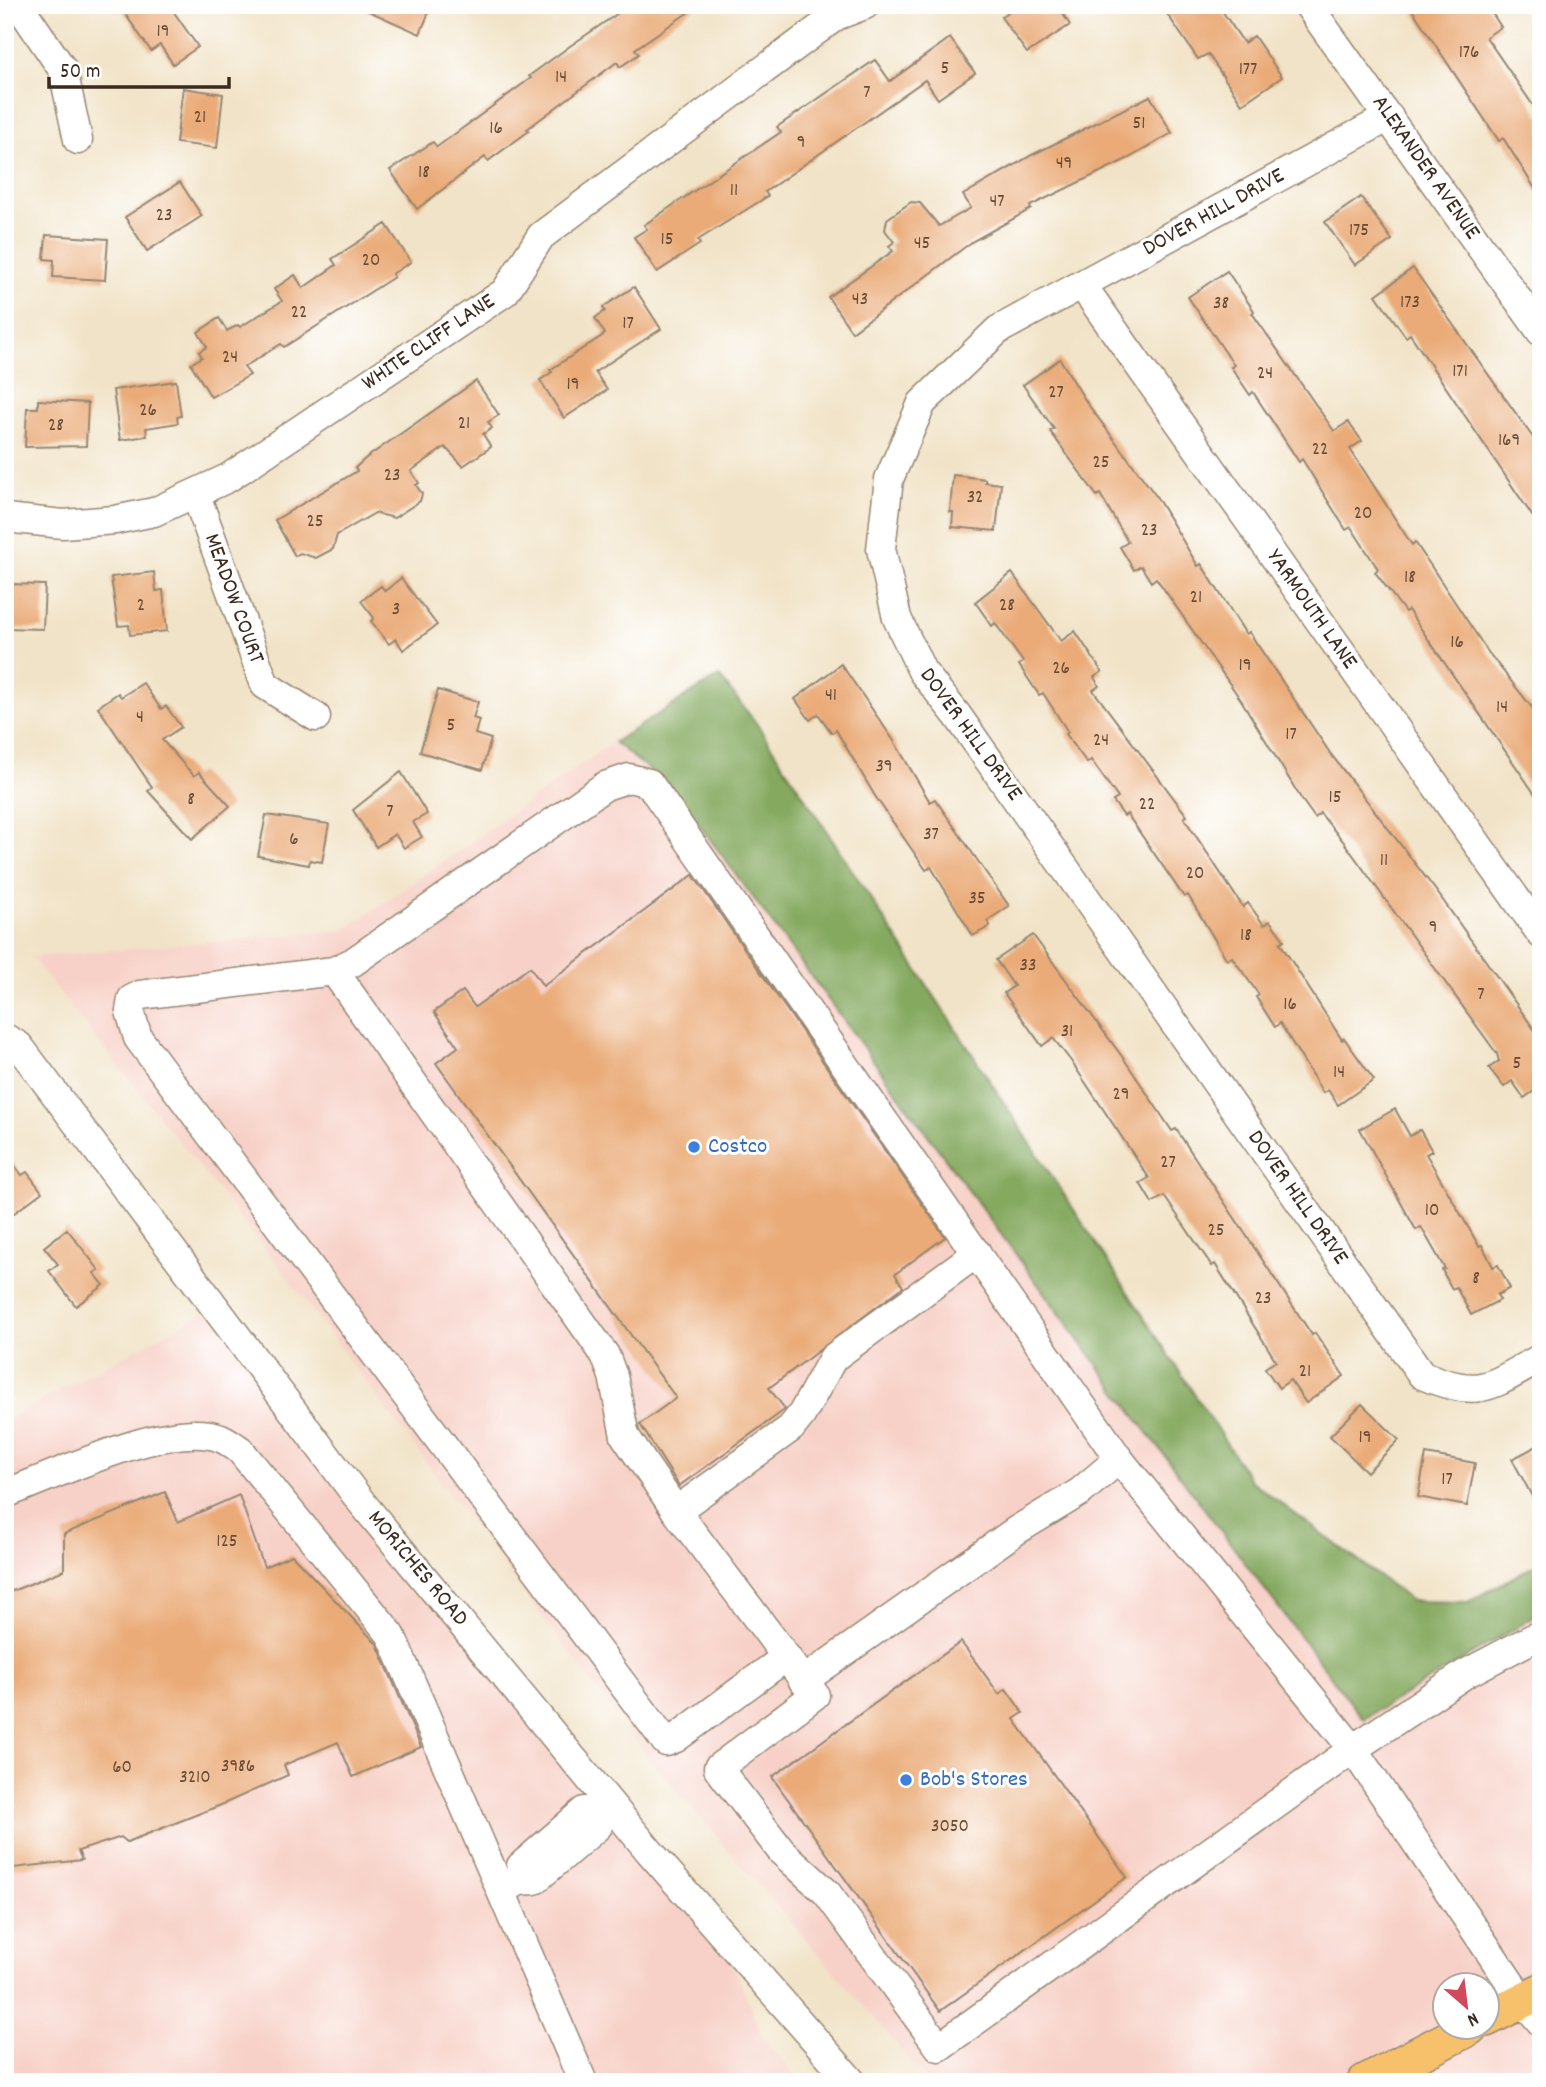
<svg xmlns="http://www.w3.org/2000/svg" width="1546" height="2087" font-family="Dekko,sans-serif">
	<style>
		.built { fill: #f7d1c7; fill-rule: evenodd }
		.forest { fill: #84a95e; stroke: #606a3e; stroke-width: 2 }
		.building { fill: #eaab78 }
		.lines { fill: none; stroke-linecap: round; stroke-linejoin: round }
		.minor-casing { stroke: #968672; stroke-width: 31 }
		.major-casing { stroke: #968672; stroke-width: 38 }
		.minor { stroke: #fff; stroke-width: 28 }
		.major { stroke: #f6c16b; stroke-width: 35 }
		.shop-dot { fill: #3f7fe0; stroke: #fff; stroke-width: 2.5 }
		.labels { text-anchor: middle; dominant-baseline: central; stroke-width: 6; stroke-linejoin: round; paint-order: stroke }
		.number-label { font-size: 19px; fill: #674a34 }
		.street-label { font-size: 23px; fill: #3b2a1e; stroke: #fff }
		.shop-label { font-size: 23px; fill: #366cbe; stroke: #fff; text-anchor: start }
	</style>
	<rect width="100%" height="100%" fill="#fff"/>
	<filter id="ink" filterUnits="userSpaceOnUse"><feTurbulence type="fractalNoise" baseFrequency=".0143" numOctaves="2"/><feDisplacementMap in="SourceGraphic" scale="14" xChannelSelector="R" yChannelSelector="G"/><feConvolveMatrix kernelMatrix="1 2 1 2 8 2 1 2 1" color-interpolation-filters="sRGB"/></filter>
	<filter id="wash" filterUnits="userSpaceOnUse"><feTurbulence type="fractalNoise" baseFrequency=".00686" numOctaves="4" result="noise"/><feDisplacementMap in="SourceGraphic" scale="28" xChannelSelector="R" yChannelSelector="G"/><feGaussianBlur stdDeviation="1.57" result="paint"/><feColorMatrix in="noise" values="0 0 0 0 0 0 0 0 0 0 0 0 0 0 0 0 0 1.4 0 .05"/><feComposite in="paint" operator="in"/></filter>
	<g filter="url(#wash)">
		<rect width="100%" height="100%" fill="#f1e3c7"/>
		<g class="built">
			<path d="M614,742L672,788L1364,1719L1541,1613V2082H929L643,1751L282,1270L31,957L345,930ZM1444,1986H1486V2028H1444Z"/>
			<polygon points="224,1302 362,1503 723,1940 763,2038 800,2082 5,2082 5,1420"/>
		</g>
		<path class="forest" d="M719,676L756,723L1251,1481L1412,1601L1468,1602L1541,1562V1613L1363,1719C1129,1412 902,1098 672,788L614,742Z"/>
		<g id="blocks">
			<g class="building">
				<polygon points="119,5 169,5 198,47 173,64 160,45 151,51"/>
				<polygon points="355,5 432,5 420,34"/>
				<polygon points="630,5 699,5 635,49 639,54 620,67 617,62 527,129 529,131 488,161 485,157 417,209 390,170 433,142 437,147 531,78 529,76 570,46"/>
				<polygon points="1018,5 1057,5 1070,25 1027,53 1001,17"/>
				<polygon points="1161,5 1218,5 1244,43 1254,36 1282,77 1242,104 1208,54 1198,59"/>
				<polygon points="1409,5 1487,5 1501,27 1486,37 1541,117 1541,198 1503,138 1499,141"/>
				<polygon points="950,38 975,73 938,99 925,80 765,192 768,196 698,240 700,244 657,272 634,237 647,229 644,225 781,132 777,127 875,60 890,81"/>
				<polygon points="183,88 223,94 217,148 176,143"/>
				<polygon points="1150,96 1172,133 1129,158 1030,206 1031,209 973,241 852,332 828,297 893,251 889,246 894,242 885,230 887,219 911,202 920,203 939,226 971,208 963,195 1032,155"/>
				<polygon points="180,182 202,216 147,251 125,217"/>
				<polygon points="1361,197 1392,240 1355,265 1325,222"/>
				<polygon points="386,224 411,262 392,274 394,277 284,347 281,344 244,367 250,375 211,397 191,364 202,357 199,352 207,347 198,332 219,318 227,331 238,325 240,327 282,301 274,289 295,275 303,288 336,265 332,259"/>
				<polygon points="46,235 108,239 105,280 53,277 54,260 44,259"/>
				<polygon points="1413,268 1541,449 1541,529 1410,334 1406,337 1376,295"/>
				<polygon points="1227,271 1254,311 1252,313 1334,431 1348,422 1362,441 1350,449 1412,545 1415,542 1488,652 1541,719 1541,803 1408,610 1405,612 1375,572 1378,569 1351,527 1346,530 1302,459 1299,462 1253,392 1250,395 1231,367 1234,365 1188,297"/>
				<polygon points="634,287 661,329 595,372 607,390 564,418 540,380 552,372 550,370 605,334 595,318 605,311 603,307"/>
				<polygon points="1060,359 1087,403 1156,496 1198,566 1201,564 1246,634 1249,632 1330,753 1437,892 1541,1039 1541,1086 1524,1098 1512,1081 1504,1087 1489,1068 1499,1061 1497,1054 1343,841 1320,813 1315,818 1302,800 1241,700 1156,578 1151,582 1141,566 1134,570 1120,547 1128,542 1100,494 1097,496 1050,431 1054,429 1023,385"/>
				<polygon points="176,381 181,416 177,417 178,423 146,428 147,436 120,440 113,390"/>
				<polygon points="476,381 499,415 488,422 492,428 483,434 491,447 463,466 445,447 411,471 419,483 416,485 422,494 420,501 394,518 375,513 337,535 333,549 316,558 300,553 295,556 275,520 357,471 355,468 366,458"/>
				<polygon points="38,400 88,403 86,446 25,447 27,408 38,408"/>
				<polygon points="953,475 985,479 985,482 1001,484 996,531 952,527 953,512 950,512"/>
				<polygon points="154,572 156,591 163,590 167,631 130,635 129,625 118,626 111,577"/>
				<polygon points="1012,573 1061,641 1075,631 1102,672 1094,677 1099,686 1093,690 1187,816 1184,818 1243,907 1248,903 1264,925 1270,921 1284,940 1280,943 1342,1040 1344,1038 1374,1080 1338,1105 1328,1090 1323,1093 1280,1023 1275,1027 1256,997 1259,995 1232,957 1227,960 1188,895 1184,897 1127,814 1124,816 1113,801 1118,798 1091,760 1087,763 1066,734 1068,732 1043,693 1039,695 1019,665 1023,662 995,623 992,626 975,602"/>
				<polygon points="401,578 437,625 403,650 396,639 389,644 371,621 374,618 361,601 381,586 385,591"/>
				<polygon points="7,584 45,585 43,629 5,628"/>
				<polygon points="841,664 894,741 930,802 935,799 1009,906 987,921 990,926 973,936 931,867 926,870 875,796 836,730 832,733 818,714 810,720 795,699"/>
				<polygon points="143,683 161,709 166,706 181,727 162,740 194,776 199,772 230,806 192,839 148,791 152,787 98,707 118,693 121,697"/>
				<polygon points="438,690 478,702 473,718 479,720 475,734 491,739 482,770 420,752"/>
				<polygon points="401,772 427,814 413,822 422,837 404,848 395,834 376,847 353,810"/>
				<polygon points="266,815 329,824 322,862 310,860 309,865 258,856"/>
				<polygon points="693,875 945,1237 895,1274 903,1287 769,1388 785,1409 783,1411 679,1486 640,1424 676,1398 436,1063 458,1047 434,1012 463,991 475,1007 530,967 543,986"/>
				<polygon points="1033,935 1126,1062 1172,1131 1176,1129 1312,1335 1315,1333 1344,1376 1306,1403 1290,1380 1279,1388 1265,1368 1276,1361 1215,1264 1212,1266 1164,1196 1152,1203 1140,1183 1149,1178 1071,1061 1053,1038 1042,1046 1004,993 1014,986 996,960"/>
				<polygon points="1395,1109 1410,1136 1420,1130 1432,1151 1426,1154 1479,1246 1482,1245 1493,1267 1498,1265 1510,1288 1497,1295 1500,1300 1471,1315 1456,1287 1452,1289 1442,1270 1445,1269 1421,1227 1416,1230 1360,1129"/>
				<polygon points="5,1153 22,1175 27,1172 42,1192 5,1220"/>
				<polygon points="67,1229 99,1270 94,1273 104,1285 76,1306 49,1271 58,1264 44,1247"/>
				<polygon points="1362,1404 1399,1440 1367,1472 1330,1436"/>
				<polygon points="1541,1444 1541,1513 1512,1459"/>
				<polygon points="1426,1454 1475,1463 1467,1506 1418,1497"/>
				<polygon points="165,1492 178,1522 239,1495 264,1567 292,1555 377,1644 421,1747 353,1777 338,1742 284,1765 288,1775 221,1805 127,1842 121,1837 78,1851 82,1860 5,1869 5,1594 64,1570 64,1534"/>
				<polygon points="961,1642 999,1694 1006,1689 1023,1713 1014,1719 1127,1877 940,2011 772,1777"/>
			</g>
		</g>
	</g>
	<g filter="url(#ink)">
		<use href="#blocks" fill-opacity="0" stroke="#968672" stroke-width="2"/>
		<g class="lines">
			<g class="minor-casing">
				<g id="minor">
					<polyline points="19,5 63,70 78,140"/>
					<polyline points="1308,5 1541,332"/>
					<path d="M1389,117L998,330L922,403L889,479L881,549L897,618L922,671L957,715L1422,1375C1480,1399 1489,1387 1541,1358"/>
					<polyline points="1082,285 1541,934"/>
					<polyline points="196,495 265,685 316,717"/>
					<polyline points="5,518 63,524 115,520 154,512 228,478 505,292 541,236 836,16 865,5"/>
					<polyline points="334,971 605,1355 613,1376 625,1436 676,1511 815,1695 718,1768 782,1852 827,1893 939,2047 1353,1749 1465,1674 1541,1634"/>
					<polyline points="5,1038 19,1046 362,1503 650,1852 852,2082"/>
					<path d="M5,1494C56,1475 171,1418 221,1438C228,1441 234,1446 240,1450L391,1635L583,2082"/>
					<polyline points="676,1511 791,1428 802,1414 833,1358 977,1253"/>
					<polyline points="786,1657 676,1738 666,1742 138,1038 130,1011 132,999 140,995 334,971 353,962 605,786 629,778 649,783 1119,1459 1353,1749 1522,2000 1541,2022"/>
					<polyline points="803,1681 1017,1530 1080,1492 1119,1459"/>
					<polyline points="519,1881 521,1866 584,1811 598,1811 608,1802"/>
					<polyline points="502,1891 519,1881 535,1880 598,1826 598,1811"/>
				</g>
			</g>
			<g class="major-casing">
				<g id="major">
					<polyline points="1486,2019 1541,1991"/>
					<polyline points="1365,2082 1469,2028"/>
				</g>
			</g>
			<use href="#minor" class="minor"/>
			<use href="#major" class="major"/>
		</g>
	</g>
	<g class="shop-dot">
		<circle cx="694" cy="1147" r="7"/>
		<circle cx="906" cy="1780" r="7"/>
	</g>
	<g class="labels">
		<g class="number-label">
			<text x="163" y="32">19</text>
			<text x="1469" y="53">176</text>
			<text x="945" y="69">5</text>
			<text x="1248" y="70">177</text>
			<text x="561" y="78">14</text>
			<text x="867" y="93">7</text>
			<text x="200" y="118">21</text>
			<text x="1139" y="124">51</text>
			<text x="496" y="129">16</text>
			<text x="801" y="143">9</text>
			<text x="1064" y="164">49</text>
			<text x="424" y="173">18</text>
			<text x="734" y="191">11</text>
			<text x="997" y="202">47</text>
			<text x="164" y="216">23</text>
			<text x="1359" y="231">175</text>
			<text x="667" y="240">15</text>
			<text x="922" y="244">45</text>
			<text x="371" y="261">20</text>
			<text x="860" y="300">43</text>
			<text x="1410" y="303">173</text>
			<text x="1221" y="304">38</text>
			<text x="299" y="313">22</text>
			<text x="628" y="324">17</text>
			<text x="230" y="358">24</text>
			<text x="1460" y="372">171</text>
			<text x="1265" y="374">24</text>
			<text x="573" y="385">19</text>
			<text x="1056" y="393">27</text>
			<text x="148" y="411">26</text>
			<text x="464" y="424">21</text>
			<text x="56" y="426">28</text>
			<text x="1509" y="441">169</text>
			<text x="1320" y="450">22</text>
			<text x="1101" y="463">25</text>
			<text x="392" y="476">23</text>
			<text x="975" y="498">32</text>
			<text x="1363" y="514">20</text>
			<text x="315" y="522">25</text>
			<text x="1149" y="531">23</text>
			<text x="1410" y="578">18</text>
			<text x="1196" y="598">21</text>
			<text x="141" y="606">2</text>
			<text x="1007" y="606">28</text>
			<text x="396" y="610">3</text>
			<text x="1457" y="643">16</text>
			<text x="1245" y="666">19</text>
			<text x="1061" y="669">26</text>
			<text x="831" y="696">41</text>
			<text x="1502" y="708">14</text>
			<text x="140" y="718">4</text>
			<text x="451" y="726">5</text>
			<text x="1291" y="735">17</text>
			<text x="1101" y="741">24</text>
			<text x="884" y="767">39</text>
			<text x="1335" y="798">15</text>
			<text x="191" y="800">8</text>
			<text x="1147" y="805">22</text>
			<text x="390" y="812">7</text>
			<text x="931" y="835">37</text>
			<text x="294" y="840">6</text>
			<text x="1384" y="861">11</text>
			<text x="1195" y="874">20</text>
			<text x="977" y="899">35</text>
			<text x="1433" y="928">9</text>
			<text x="1246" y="936">18</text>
			<text x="1028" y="966">33</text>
			<text x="1481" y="995">7</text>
			<text x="1290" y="1005">16</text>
			<text x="1067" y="1032">31</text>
			<text x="1517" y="1064">5</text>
			<text x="1339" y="1073">14</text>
			<text x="1121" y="1095">29</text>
			<text x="1168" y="1163">27</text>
			<text x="1432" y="1211">10</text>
			<text x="1216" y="1231">25</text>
			<text x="1476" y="1279">8</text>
			<text x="1263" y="1299">23</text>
			<text x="1305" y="1372">21</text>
			<text x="1365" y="1438">19</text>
			<text x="1447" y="1480">17</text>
			<text x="227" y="1542">125</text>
			<text x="238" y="1767">3986</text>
			<text x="122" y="1768">60</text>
			<text x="195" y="1778">3210</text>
			<text x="950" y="1827">3050</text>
		</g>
		<g class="street-label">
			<text transform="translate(1425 168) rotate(55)">ALEXANDER AVENUE</text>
			<text transform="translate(1214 213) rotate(-29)">DOVER HILL DRIVE</text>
			<text transform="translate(429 343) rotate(-34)">WHITE CLIFF LANE</text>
			<text transform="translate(233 599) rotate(70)">MEADOW COURT</text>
			<text transform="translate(1311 610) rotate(55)">YARMOUTH LANE</text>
			<text transform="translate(970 735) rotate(54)">DOVER HILL DRIVE</text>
			<text transform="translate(1297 1198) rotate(55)">DOVER HILL DRIVE</text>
			<text transform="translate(417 1569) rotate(50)">MORICHES ROAD</text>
		</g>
		<g class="shop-label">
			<text x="708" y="1147">Costco</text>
			<text x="920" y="1780">Bob's Stores</text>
		</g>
	</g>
	<rect width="1546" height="2087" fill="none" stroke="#fff" stroke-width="28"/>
	<g transform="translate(1466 2006) rotate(152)"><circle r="33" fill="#ffffff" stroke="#b1aaa5" stroke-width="2"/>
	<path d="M0-5L12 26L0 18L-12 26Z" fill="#d1495b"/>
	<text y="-10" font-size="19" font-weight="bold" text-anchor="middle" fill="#3b2a1e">N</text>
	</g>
	<path d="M49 77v10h180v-10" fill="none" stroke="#3b2a1e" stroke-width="3.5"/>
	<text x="60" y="77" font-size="21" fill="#3b2a1e" stroke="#ffffff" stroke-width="5" paint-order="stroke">50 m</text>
</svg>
